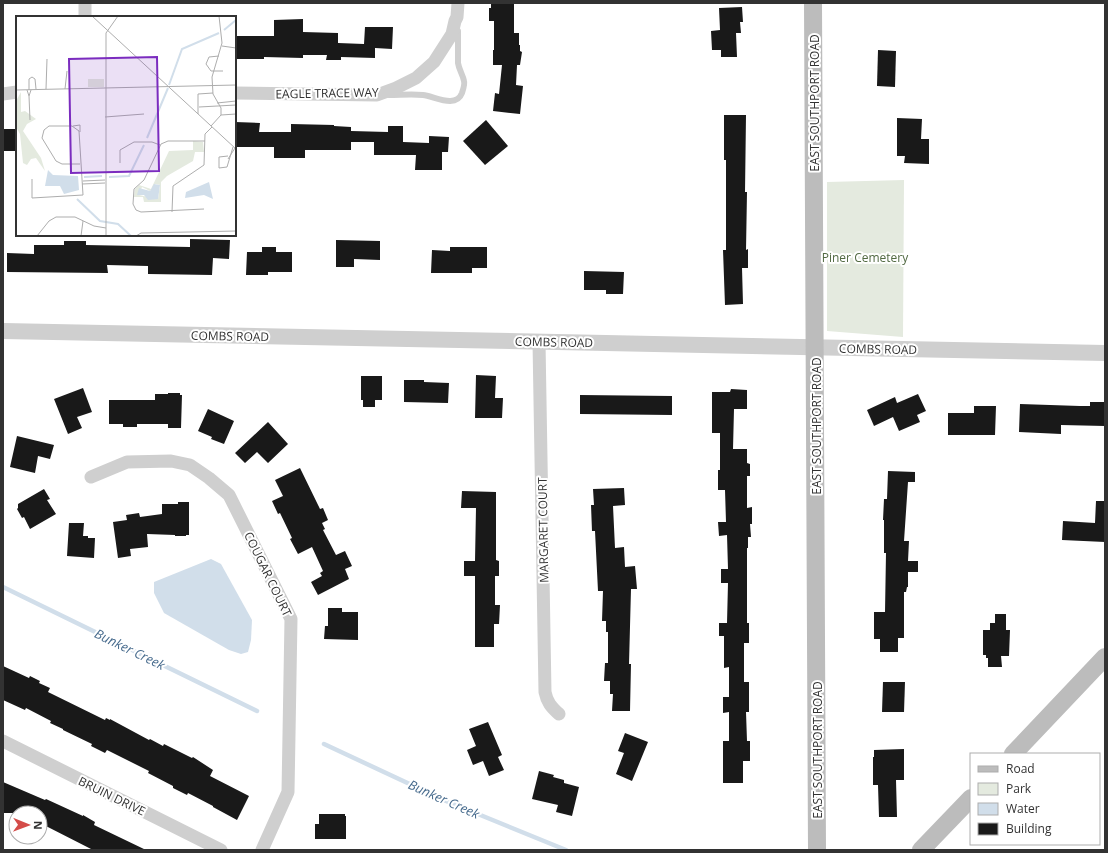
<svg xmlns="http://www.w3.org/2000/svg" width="1108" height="853" font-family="'Open Sans',sans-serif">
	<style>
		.green { fill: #e4eadf }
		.water { fill: #d1deea }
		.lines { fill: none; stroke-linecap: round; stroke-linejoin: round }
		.stream { stroke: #d1deea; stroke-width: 4.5 }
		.building { fill: #191919 }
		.service { stroke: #cfcfcf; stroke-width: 6 }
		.minor { stroke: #cfcfcf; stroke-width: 13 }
		.tertiary { stroke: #cfcfcf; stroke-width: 16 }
		.secondary { stroke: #bcbcbc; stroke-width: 18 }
		.labels { text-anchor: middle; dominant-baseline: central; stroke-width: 4; stroke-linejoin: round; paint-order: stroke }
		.street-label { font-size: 12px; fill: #323232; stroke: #fff }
		.park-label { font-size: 12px; fill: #526a43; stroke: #fff }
		.water-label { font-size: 13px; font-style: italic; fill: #476b8d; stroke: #fff }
		.inset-river { fill: none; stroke: #d1deea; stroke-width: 2 }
		.inset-road { fill: none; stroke: #adadad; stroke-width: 1 }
		.view { fill: #7b2cbf; fill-opacity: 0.15; stroke: #7b2cbf; stroke-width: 2 }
		.inset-edge { fill: none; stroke: #323232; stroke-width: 2 }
	</style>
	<rect width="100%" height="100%" fill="#fff"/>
	<polygon class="green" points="904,180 903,337 827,331 827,182"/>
	<polygon class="water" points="211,559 221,564 252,620 251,640 248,652 241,654 229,650 164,613 154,593 154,582"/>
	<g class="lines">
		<g class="stream">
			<polyline points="3,587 257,711"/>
			<polyline points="324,744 446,801 566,850"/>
		</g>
	</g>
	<g class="building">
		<polygon points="491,3 514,3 514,33 519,33 519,45 520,45 520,51 522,52 520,65 517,65 516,85 523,86 520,114 493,111 495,93 499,94 502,65 493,65 493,50 494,50 494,21 489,21 489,8 491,8"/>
		<polygon points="742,7 743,22 740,22 741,33 736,33 737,57 721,57 721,50 712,50 711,31 720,30 719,8"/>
		<polygon points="303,19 303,32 338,33 338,43 364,44 365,27 393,27 392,49 375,48 375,58 341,57 341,60 326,60 327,55 303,55 303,58 264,57 264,59 235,59 235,36 274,36 274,20"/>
		<polygon points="878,50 896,51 895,87 877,86"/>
		<polygon points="724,115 746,115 745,192 747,192 746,250 748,249 748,268 742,268 743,304 725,305 723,250 726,250 726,160 724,160"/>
		<polygon points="897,118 922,119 921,139 929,139 929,164 904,163 905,156 897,156"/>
		<polygon points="486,120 508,146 485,165 463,141"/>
		<polygon points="235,122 260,123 259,132 291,132 291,124 334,125 334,126 351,127 351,131 388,132 388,126 403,126 403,142 429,143 429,136 449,137 448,152 442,152 442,170 415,170 416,155 374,155 374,142 351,142 351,150 305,150 305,158 274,158 274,147 235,147"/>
		<rect x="3" y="129" width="14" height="22"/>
		<polygon points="190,239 230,240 229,259 213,258 212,275 148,274 148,266 107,265 108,273 7,272 7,253 34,254 34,245 64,245 64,241 86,241 86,245 190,247"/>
		<polygon points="336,240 380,241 380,260 354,259 354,267 336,267"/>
		<polygon points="262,247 276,247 276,252 292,252 292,272 268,272 268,275 246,275 247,252 262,252"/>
		<polygon points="450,247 487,247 487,268 472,268 472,273 431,273 432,250 450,251"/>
		<polygon points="584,271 624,272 623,294 606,294 606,290 584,290"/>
		<polygon points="476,375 496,376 495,398 503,398 502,418 475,418"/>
		<polygon points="361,376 382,376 382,400 375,400 375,407 363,407 363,400 361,400"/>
		<polygon points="404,380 424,380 424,382 449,383 448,403 404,402"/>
		<polygon points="83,388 92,412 77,417 82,428 68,434 54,399"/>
		<polygon points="731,389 747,390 747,409 734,409 733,449 747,449 747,463 750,464 750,476 747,476 747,508 752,507 752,524 750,524 751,537 748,537 748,548 747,548 747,623 749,623 749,643 744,643 744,682 749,682 749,712 746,712 747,741 750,741 750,761 743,761 743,783 723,783 723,741 729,741 729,712 723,713 723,697 729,697 729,667 724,668 724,636 719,636 719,623 727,623 728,583 721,583 721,569 728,569 727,535 719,536 718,522 726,522 725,490 718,490 718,470 720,470 720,433 712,433 712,392 730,392"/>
		<polygon points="168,393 180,393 180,395 182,395 181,428 168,428 168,424 137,424 137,427 123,427 123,424 109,424 109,400 155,400 155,394 168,394"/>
		<polygon points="918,394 926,411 917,415 920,422 899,431 893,417 874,426 867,410 895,397 897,403"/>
		<polygon points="580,395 672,396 672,415 580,414"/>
		<polygon points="1090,402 1105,402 1105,426 1061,425 1061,434 1019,432 1020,404 1080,406 1090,406"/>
		<polygon points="974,406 996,406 995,435 948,435 948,413 974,413"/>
		<polygon points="208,409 234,421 224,444 211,439 212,437 198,431"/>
		<polygon points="268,422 288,444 268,463 257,452 245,463 235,453"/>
		<polygon points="17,436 54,445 50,459 38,456 35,473 10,467"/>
		<polygon points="300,468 320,509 323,508 328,520 322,523 325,529 323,530 336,555 345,551 352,566 345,569 349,579 318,595 311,582 322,576 320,573 323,571 312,547 298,554 290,539 292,538 280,513 278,514 272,501 283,496 275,480"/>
		<polygon points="888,471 915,472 915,482 908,482 904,541 909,541 908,561 918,561 918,572 908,572 908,587 907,587 906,592 904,592 904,638 898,638 898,652 880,652 880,639 874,639 874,612 885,612 886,553 884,553 884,520 883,520 884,499 887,499"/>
		<polygon points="624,488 625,505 613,506 615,548 624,547 625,567 635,566 637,589 631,589 629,664 631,664 630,711 612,711 613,694 610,694 610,681 604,681 605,663 608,663 608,632 606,632 606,621 602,621 603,591 598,591 595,531 592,531 591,505 594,505 593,489"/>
		<polygon points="44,489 50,499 47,500 56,514 30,529 24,517 22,518 17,509 18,508 18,504"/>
		<polygon points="462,491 496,492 496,560 499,561 499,576 495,576 495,605 500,605 499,624 494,624 494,647 475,647 475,576 464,576 464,561 475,561 476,508 461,508"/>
		<polygon points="1096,501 1105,501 1105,542 1062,540 1063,521 1095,523"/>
		<polygon points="178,502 189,502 189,535 186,535 186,536 175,536 175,535 147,534 148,547 130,549 131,556 118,558 113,522 127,520 126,515 139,513 140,517 162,514 162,504 178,504"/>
		<polygon points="69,523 84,523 83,536 88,536 88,538 95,538 94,558 67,556"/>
		<polygon points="328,608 342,608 342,612 358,612 358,640 324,639 325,626 328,626"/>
		<polygon points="995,614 1006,614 1006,630 1010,630 1009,656 1001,656 1002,667 988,667 988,658 986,658 986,655 983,655 983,630 990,630 990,623 995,623"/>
		<polygon points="3,666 29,678 30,676 40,681 39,683 50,688 48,692 105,720 106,718 110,720 110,719 149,740 150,739 163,746 164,744 192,758 193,757 213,770 210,776 249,796 237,820 213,807 213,806 188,793 187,795 173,788 173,786 148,773 149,771 107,750 105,753 91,746 92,744 63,730 63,729 50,723 51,721 26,708 25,710 3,700"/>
		<polygon points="883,682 905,682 904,712 882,712"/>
		<polygon points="488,722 502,755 498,757 504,770 489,776 483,761 473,765 467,750 476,746 469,729"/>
		<polygon points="625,733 648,742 632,781 616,774 624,753 618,751"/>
		<polygon points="904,749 904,780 896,780 897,817 879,817 878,785 873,785 873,757 874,757 874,750"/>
		<polygon points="539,771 554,775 553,777 564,780 564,783 579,787 572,816 556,812 558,805 532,799"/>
		<polygon points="3,782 45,800 46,799 83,816 83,815 95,822 94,825 146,850 93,850 40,823 40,813 3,813"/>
		<polygon points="319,814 345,814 345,816 346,816 346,839 315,839 315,824 319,824"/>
	</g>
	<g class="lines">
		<path class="service" d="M389,95C400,95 412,94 423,95C434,96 456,109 462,93C463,90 465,84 464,81C463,75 459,70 458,63V31"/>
		<g class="minor">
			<polyline points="85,17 85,3"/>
			<polyline points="235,93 377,95 396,88 416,78 434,62 452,34 455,21 457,17 458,3"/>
			<polyline points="3,94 17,92"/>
			<path d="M539,342L545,692C547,702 551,707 559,714"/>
			<polyline points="91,477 127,462 171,461 190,465 209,478 229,495 291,619 288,792 262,850"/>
			<polyline points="3,741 221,850"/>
		</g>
		<polyline class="tertiary" points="3,331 1105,353"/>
		<g class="secondary">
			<polyline points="813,3 817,850"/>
			<polyline points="1013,754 1105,657"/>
			<polyline points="921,850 971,798"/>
		</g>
	</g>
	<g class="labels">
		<g class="street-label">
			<text transform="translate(327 93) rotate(-1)">EAGLE TRACE WAY</text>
			<text transform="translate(814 103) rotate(-90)">EAST SOUTHPORT ROAD</text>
			<text transform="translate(230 336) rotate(1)">COMBS ROAD</text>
			<text transform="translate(554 342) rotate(1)">COMBS ROAD</text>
			<text transform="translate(878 349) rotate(1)">COMBS ROAD</text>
			<text transform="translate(816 426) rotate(-90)">EAST SOUTHPORT ROAD</text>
			<text transform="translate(543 530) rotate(-91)">MARGARET COURT</text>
			<text transform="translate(268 574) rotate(64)">COUGAR COURT</text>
			<text transform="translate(817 750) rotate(-90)">EAST SOUTHPORT ROAD</text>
			<text transform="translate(112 796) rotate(26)">BRUIN DRIVE</text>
		</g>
		<g class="park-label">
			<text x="865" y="257">Piner Cemetery</text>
		</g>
		<g class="water-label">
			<text transform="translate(130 649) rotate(26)">Bunker Creek</text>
			<text transform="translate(444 799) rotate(24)">Bunker Creek</text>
		</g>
	</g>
	<g transform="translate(16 16)">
		<rect width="220" height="220" fill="#fff"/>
		<path d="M72,63H88V71H72ZM5,76V96L9,95L20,103L11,108L7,115L25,142L29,155L20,142L15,143L11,149L7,147L4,118L0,111V85ZM177,125L187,126L188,136H179L177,145L151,160L145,166V186H128L127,181H118L119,173L123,169L135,173L153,135L177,134ZM139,168L144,169L142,183L123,179L126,171L134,175Z" fill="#e4eadf" fill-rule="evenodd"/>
		<path d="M32,154L37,159L62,160L63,174L48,178L44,170H29ZM193,166L197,183L188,179L169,182L170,176ZM138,168L144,169L142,183L132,184L128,179H121L123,172L134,175Z" fill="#d1deea"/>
		<path class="inset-river" d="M208,14L220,4M153,69L166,33L203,17M131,122L152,72M68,161L86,160M93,161L113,160L128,129M61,183L84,205L102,208L115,220"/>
		<path class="inset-road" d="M76,0L220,133M206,30L220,32M203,40L193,41L190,48L195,55H207M30,73L31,43M49,73L51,55M0,74L220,69M11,74L13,80L15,74M13,74V63L16,61L19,63L20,73M13,80L14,104M201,87L220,85M183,91L220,89M182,98V78L197,77M205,99L220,98M89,101L128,98M57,110L64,109V116M195,110L205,99V92L197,78L196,61L206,27L203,0M212,140L203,141V152L211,151L217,131M212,143L219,132M104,147V134L118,126H136L144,129M16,163V182L67,179L63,115L56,110H33L28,114L26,122L40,145L46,148H64M67,165L89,164M66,168L89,167M120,194L117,188L118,173L128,164L145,128L152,125H189M120,194L125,196L188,193M156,196L157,170L188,149L189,118L196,111M21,220L33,205L40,201H59L78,210L90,212M65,220L67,205M90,220V17L102,0M120,220L125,217L220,215"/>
		<path class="view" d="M141,41L143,155L55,157L53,43Z"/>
		<rect width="220" height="220" class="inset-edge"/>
	</g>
	<rect width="1108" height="853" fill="none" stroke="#323232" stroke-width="8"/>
	<rect x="970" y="753" width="130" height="92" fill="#ffffff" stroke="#adadad"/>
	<rect x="978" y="766" width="20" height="6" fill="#bcbcbc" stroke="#adadad"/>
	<text x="1006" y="773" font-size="12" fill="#323232">Road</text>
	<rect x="978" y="783" width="20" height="12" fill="#e4eadf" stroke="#adadad"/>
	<text x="1006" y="793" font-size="12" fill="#323232">Park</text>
	<rect x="978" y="803" width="20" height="12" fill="#d1deea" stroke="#adadad"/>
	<text x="1006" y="813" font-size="12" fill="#323232">Water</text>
	<rect x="978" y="823" width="20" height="12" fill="#191919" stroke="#adadad"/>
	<text x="1006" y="833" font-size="12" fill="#323232">Building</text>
	<g transform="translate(28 825) rotate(91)"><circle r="19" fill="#ffffff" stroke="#adadad"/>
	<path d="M0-3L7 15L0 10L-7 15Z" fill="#d44c49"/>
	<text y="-6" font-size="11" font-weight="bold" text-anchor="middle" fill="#323232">N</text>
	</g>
</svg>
